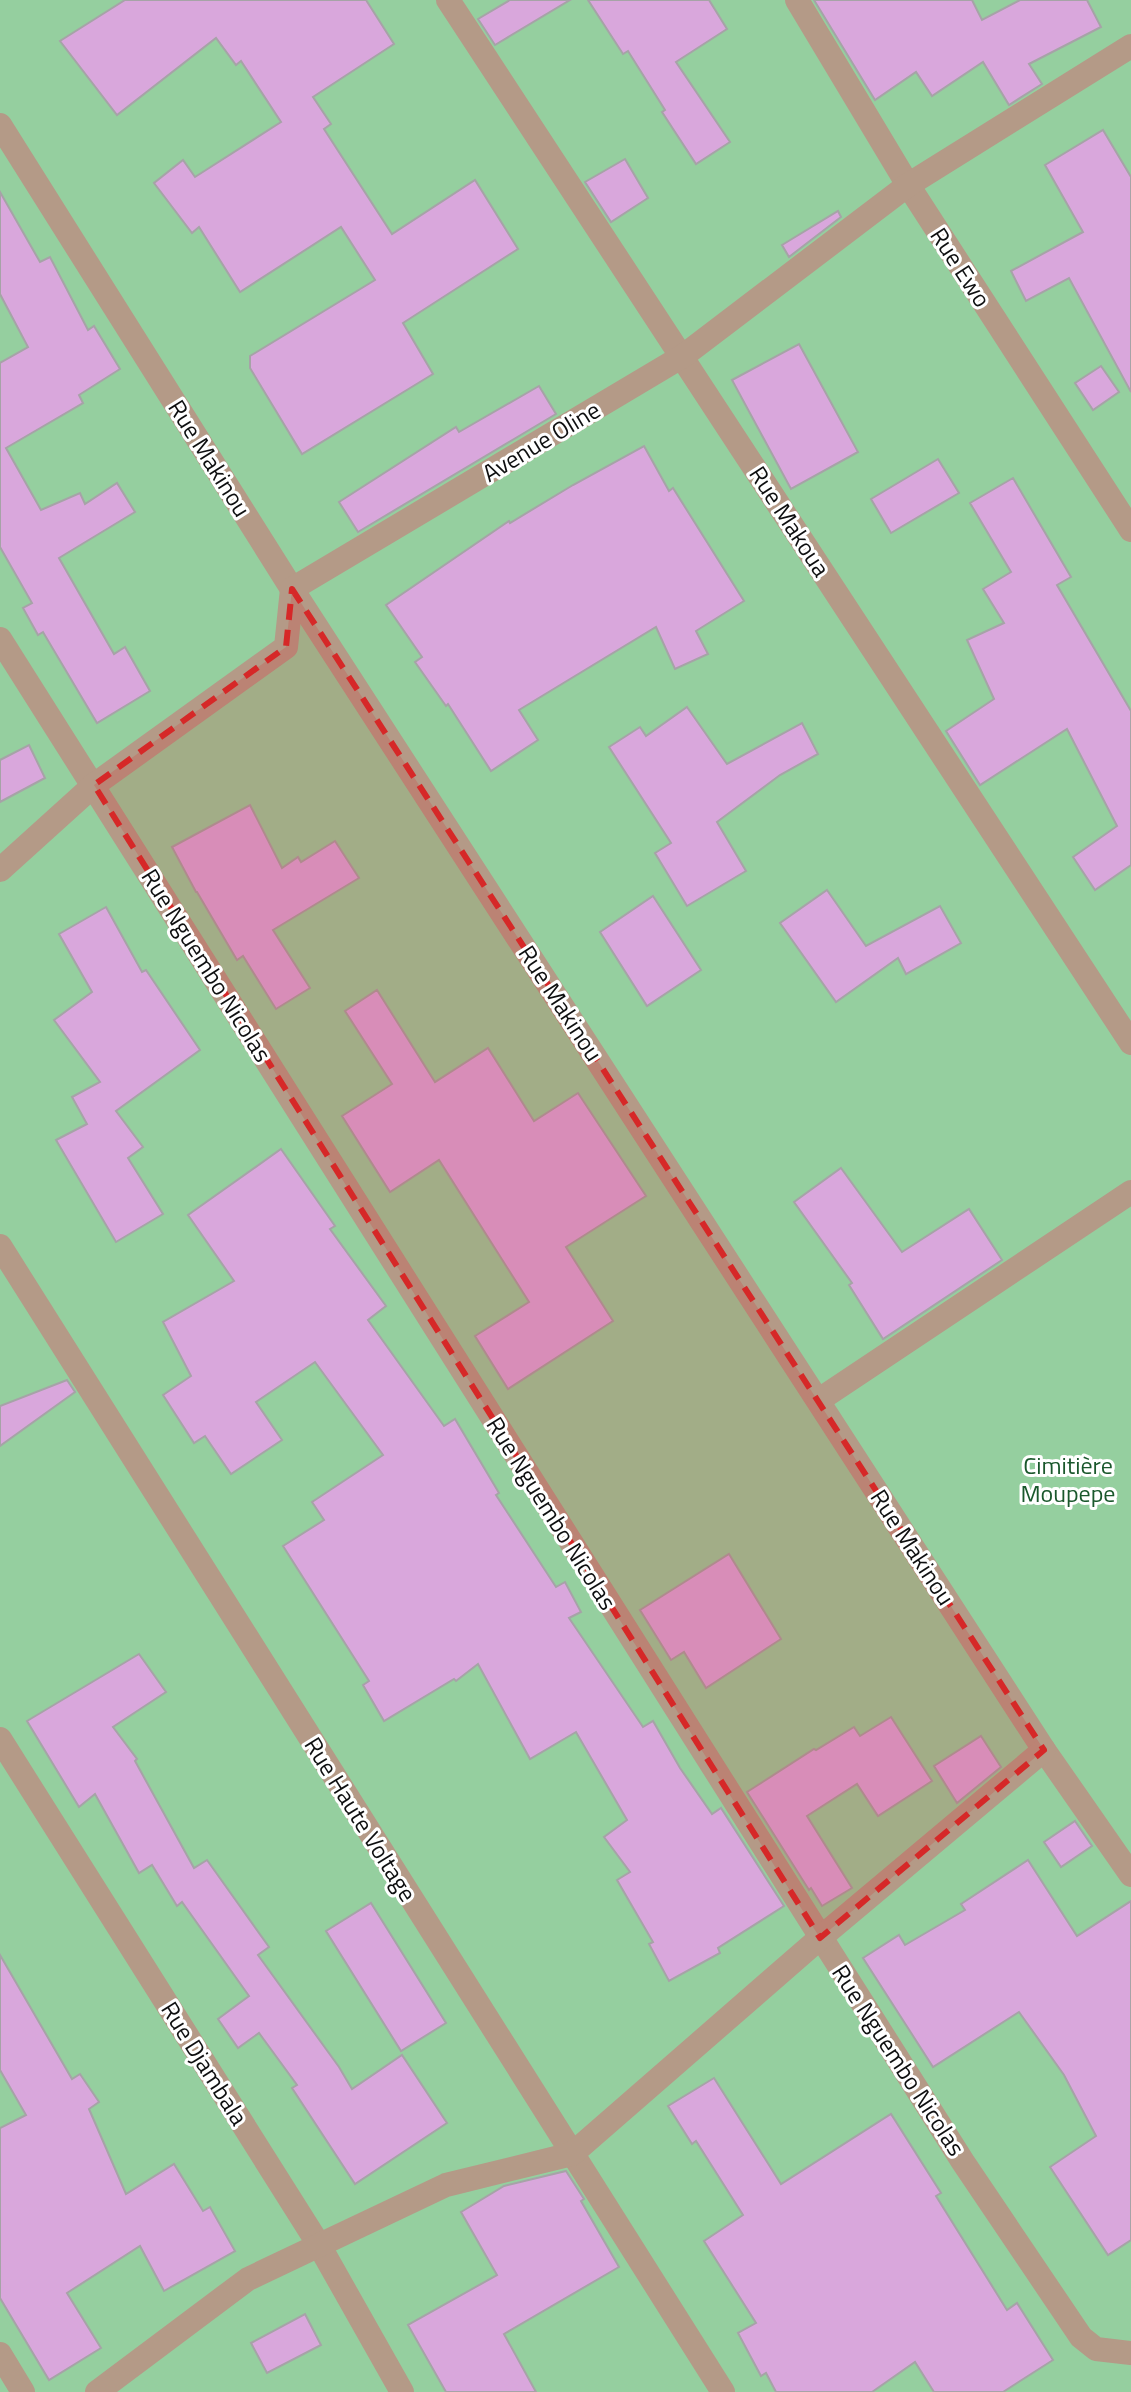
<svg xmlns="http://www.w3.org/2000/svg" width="1131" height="2392" font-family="'Titillium Web',sans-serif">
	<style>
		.green { fill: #95cf9f }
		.building { fill: #d9a7dc; stroke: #a6a3a7; stroke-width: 2 }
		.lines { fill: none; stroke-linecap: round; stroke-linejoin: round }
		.street { stroke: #b49a87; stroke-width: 24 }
		.marked { fill: #d62828; fill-opacity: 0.2; stroke: #d62828; stroke-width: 6; stroke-dasharray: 16 10; stroke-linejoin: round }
		.labels { text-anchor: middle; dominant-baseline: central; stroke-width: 6; stroke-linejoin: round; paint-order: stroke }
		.street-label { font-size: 24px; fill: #0e0f10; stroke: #fff }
		.park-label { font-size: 24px; fill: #1a582c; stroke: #fff }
	</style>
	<rect width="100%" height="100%" fill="#e8eaee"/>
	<rect class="green" x="0" y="0" width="1131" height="2392"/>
	<g class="building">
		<polygon points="125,0 366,0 394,44 313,97 331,124 324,129 392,234 475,180 518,249 403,323 433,374 302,454 250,368 250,356 375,280 341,227 240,292 199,227 192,233 154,183 183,160 195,177 281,122 241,61 236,65 216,38 117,115 60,41"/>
		<polygon points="510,0 570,0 495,45 478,19"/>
		<polygon points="588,0 709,0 727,29 676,62 730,142 696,164 662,112 665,110 628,51 623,54"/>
		<polygon points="814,0 972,0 982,20 1020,0 1087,0 1101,27 1029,64 1042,84 1009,105 983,62 932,96 916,72 875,100"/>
		<polygon points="1103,130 1131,177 1131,392 1069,278 1026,301 1011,271 1083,232 1045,165"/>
		<polygon points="625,159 648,198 611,222 585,182"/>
		<polygon points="0,192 40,262 50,257 88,330 94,326 120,369 79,395 83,403 6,448 41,510 80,493 85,504 117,483 135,512 59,558 114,654 125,647 150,691 97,723 43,632 38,635 23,608 32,603 0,547 0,363 28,347 0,294"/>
		<polygon points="838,211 841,217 789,257 782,245"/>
		<polygon points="799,344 858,452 791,489 732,380"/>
		<polygon points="1101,366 1119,392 1093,410 1075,383"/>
		<polygon points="539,386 556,414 358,532 339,502 456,427 459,432"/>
		<polygon points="644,446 669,491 673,488 744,601 696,631 708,654 675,669 656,627 519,710 538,740 491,771 448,704 446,706 415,662 422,657 386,605 509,521 510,523 573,485"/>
		<polygon points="938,459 959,493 891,533 871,499"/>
		<polygon points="1013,478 1071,577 1057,585 1131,711 1131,865 1095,890 1073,857 1117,826 1067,729 980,785 946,731 994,699 967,640 1004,623 983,589 1011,572 970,503"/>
		<polygon points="687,707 727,764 802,723 818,754 780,775 717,822 746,871 687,906 655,853 671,843 609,747 640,727 646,736"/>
		<polygon points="29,745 45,778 0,802 0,760"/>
		<polygon points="250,805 282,868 298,857 301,862 335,841 359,878 273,930 310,988 276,1009 243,956 237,960 197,892 196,892 172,847"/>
		<polygon points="827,890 866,946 940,906 961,943 906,974 898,958 836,1002 780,923"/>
		<polygon points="653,896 701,970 647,1006 600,932"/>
		<polygon points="106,907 142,972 146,970 200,1050 116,1111 143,1147 128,1158 163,1214 116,1242 56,1140 87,1124 72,1097 100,1082 54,1020 92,992 59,934"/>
		<polygon points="377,990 435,1082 488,1048 534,1121 578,1093 646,1196 566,1247 613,1321 508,1389 475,1336 529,1302 439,1160 390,1192 342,1116 392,1084 345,1011"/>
		<polygon points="281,1149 335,1226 330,1229 386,1306 368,1320 444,1426 455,1419 499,1493 496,1495 556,1587 565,1582 581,1612 569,1618 643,1727 653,1721 680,1768 712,1814 721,1808 784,1906 718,1948 720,1953 669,1981 649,1944 653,1942 617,1880 630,1872 604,1837 627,1820 576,1732 530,1759 478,1664 456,1681 454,1679 384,1721 363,1685 369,1681 283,1546 324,1520 312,1502 383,1455 315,1362 256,1402 282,1440 231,1474 205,1436 194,1443 163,1395 191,1376 163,1322 234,1281 188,1215"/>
		<polygon points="841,1168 902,1252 969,1209 1002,1260 883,1339 849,1285 852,1283 794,1202"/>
		<polygon points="67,1380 75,1392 0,1446 0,1406"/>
		<polygon points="729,1554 781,1639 706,1688 684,1652 671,1660 640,1610"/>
		<polygon points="139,1654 166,1692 113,1727 137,1759 135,1761 194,1868 207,1860 269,1947 258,1955 339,2067 352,2089 402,2055 447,2123 355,2184 292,2088 297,2085 259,2033 238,2048 218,2019 249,1996 182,1902 177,1906 152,1865 139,1873 95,1794 79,1807 27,1721"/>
		<polygon points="891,1717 932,1781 878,1816 857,1784 807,1816 852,1888 822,1906 811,1888 809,1890 747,1792 814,1749 816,1750 854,1727 860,1736"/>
		<polygon points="981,1736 1001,1767 957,1803 934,1766"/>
		<polygon points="1075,1821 1092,1846 1061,1867 1044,1842"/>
		<polygon points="1028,1860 1077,1936 1131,1901 1131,2240 1108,2255 1050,2167 1096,2136 1064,2075 1019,2012 933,2067 863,1958 899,1935 905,1945 965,1910 961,1904"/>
		<polygon points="371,1903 446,2023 401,2051 326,1931"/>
		<polygon points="0,1955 72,2079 80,2074 99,2102 89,2109 126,2194 174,2164 203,2211 210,2207 235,2251 164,2291 140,2246 67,2293 101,2348 49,2380 0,2298 0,2128 26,2115 0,2070"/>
		<polygon points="714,2078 781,2184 891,2114 941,2193 936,2196 1007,2310 1017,2303 1053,2360 1003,2392 934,2392 915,2362 872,2392 776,2392 766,2373 761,2376 738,2333 756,2323 704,2241 743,2215 696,2141 692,2144 668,2106"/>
		<polygon points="566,2171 584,2199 581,2201 619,2267 504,2334 536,2392 446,2392 408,2325 497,2275 461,2212 504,2186"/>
		<polygon points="305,2314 321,2345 267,2373 251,2343"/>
	</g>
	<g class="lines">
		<g class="street">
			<polyline points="448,0 1131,1043"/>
			<polyline points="797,0 908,185 1131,530"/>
			<polyline points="0,125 292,589 1044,1750 1131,1875"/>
			<polyline points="0,639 963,2162 1081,2337 1096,2349 1131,2353"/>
			<polyline points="0,870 94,785 286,647 292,589 683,356 908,185 1131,46"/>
			<polyline points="0,1246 723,2392"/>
			<polyline points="819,1400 1131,1192"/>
			<polyline points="0,1739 319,2245 402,2392"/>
			<polyline points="0,2354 23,2392"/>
			<polyline points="97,2392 248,2279 446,2185 572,2154 820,1938 1044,1750"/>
		</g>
	</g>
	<path class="marked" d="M292,589L1044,1750L820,1938L94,785L286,647Z"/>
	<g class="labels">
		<g class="street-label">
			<text transform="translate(961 267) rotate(57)">Rue Ewo</text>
			<text transform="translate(541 441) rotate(-31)">Avenue Oline</text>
			<text transform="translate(210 458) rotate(58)">Rue Makinou</text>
			<text transform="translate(790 521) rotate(57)">Rue Makoua</text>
			<text transform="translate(207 965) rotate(58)">Rue Nguembo Nicolas</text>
			<text transform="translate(561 1003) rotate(57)">Rue Makinou</text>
			<text transform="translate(552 1513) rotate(58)">Rue Nguembo Nicolas</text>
			<text transform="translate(913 1547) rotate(57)">Rue Makinou</text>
			<text transform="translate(361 1819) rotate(58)">Rue Haute Voltage</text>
			<text transform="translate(899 2060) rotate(57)">Rue Nguembo Nicolas</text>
			<text transform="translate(205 2063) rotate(58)">Rue Djambala</text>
		</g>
		<g class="park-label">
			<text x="1068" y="1465">Cimitière<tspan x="1068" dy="28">Moupepe</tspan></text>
		</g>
	</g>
</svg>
